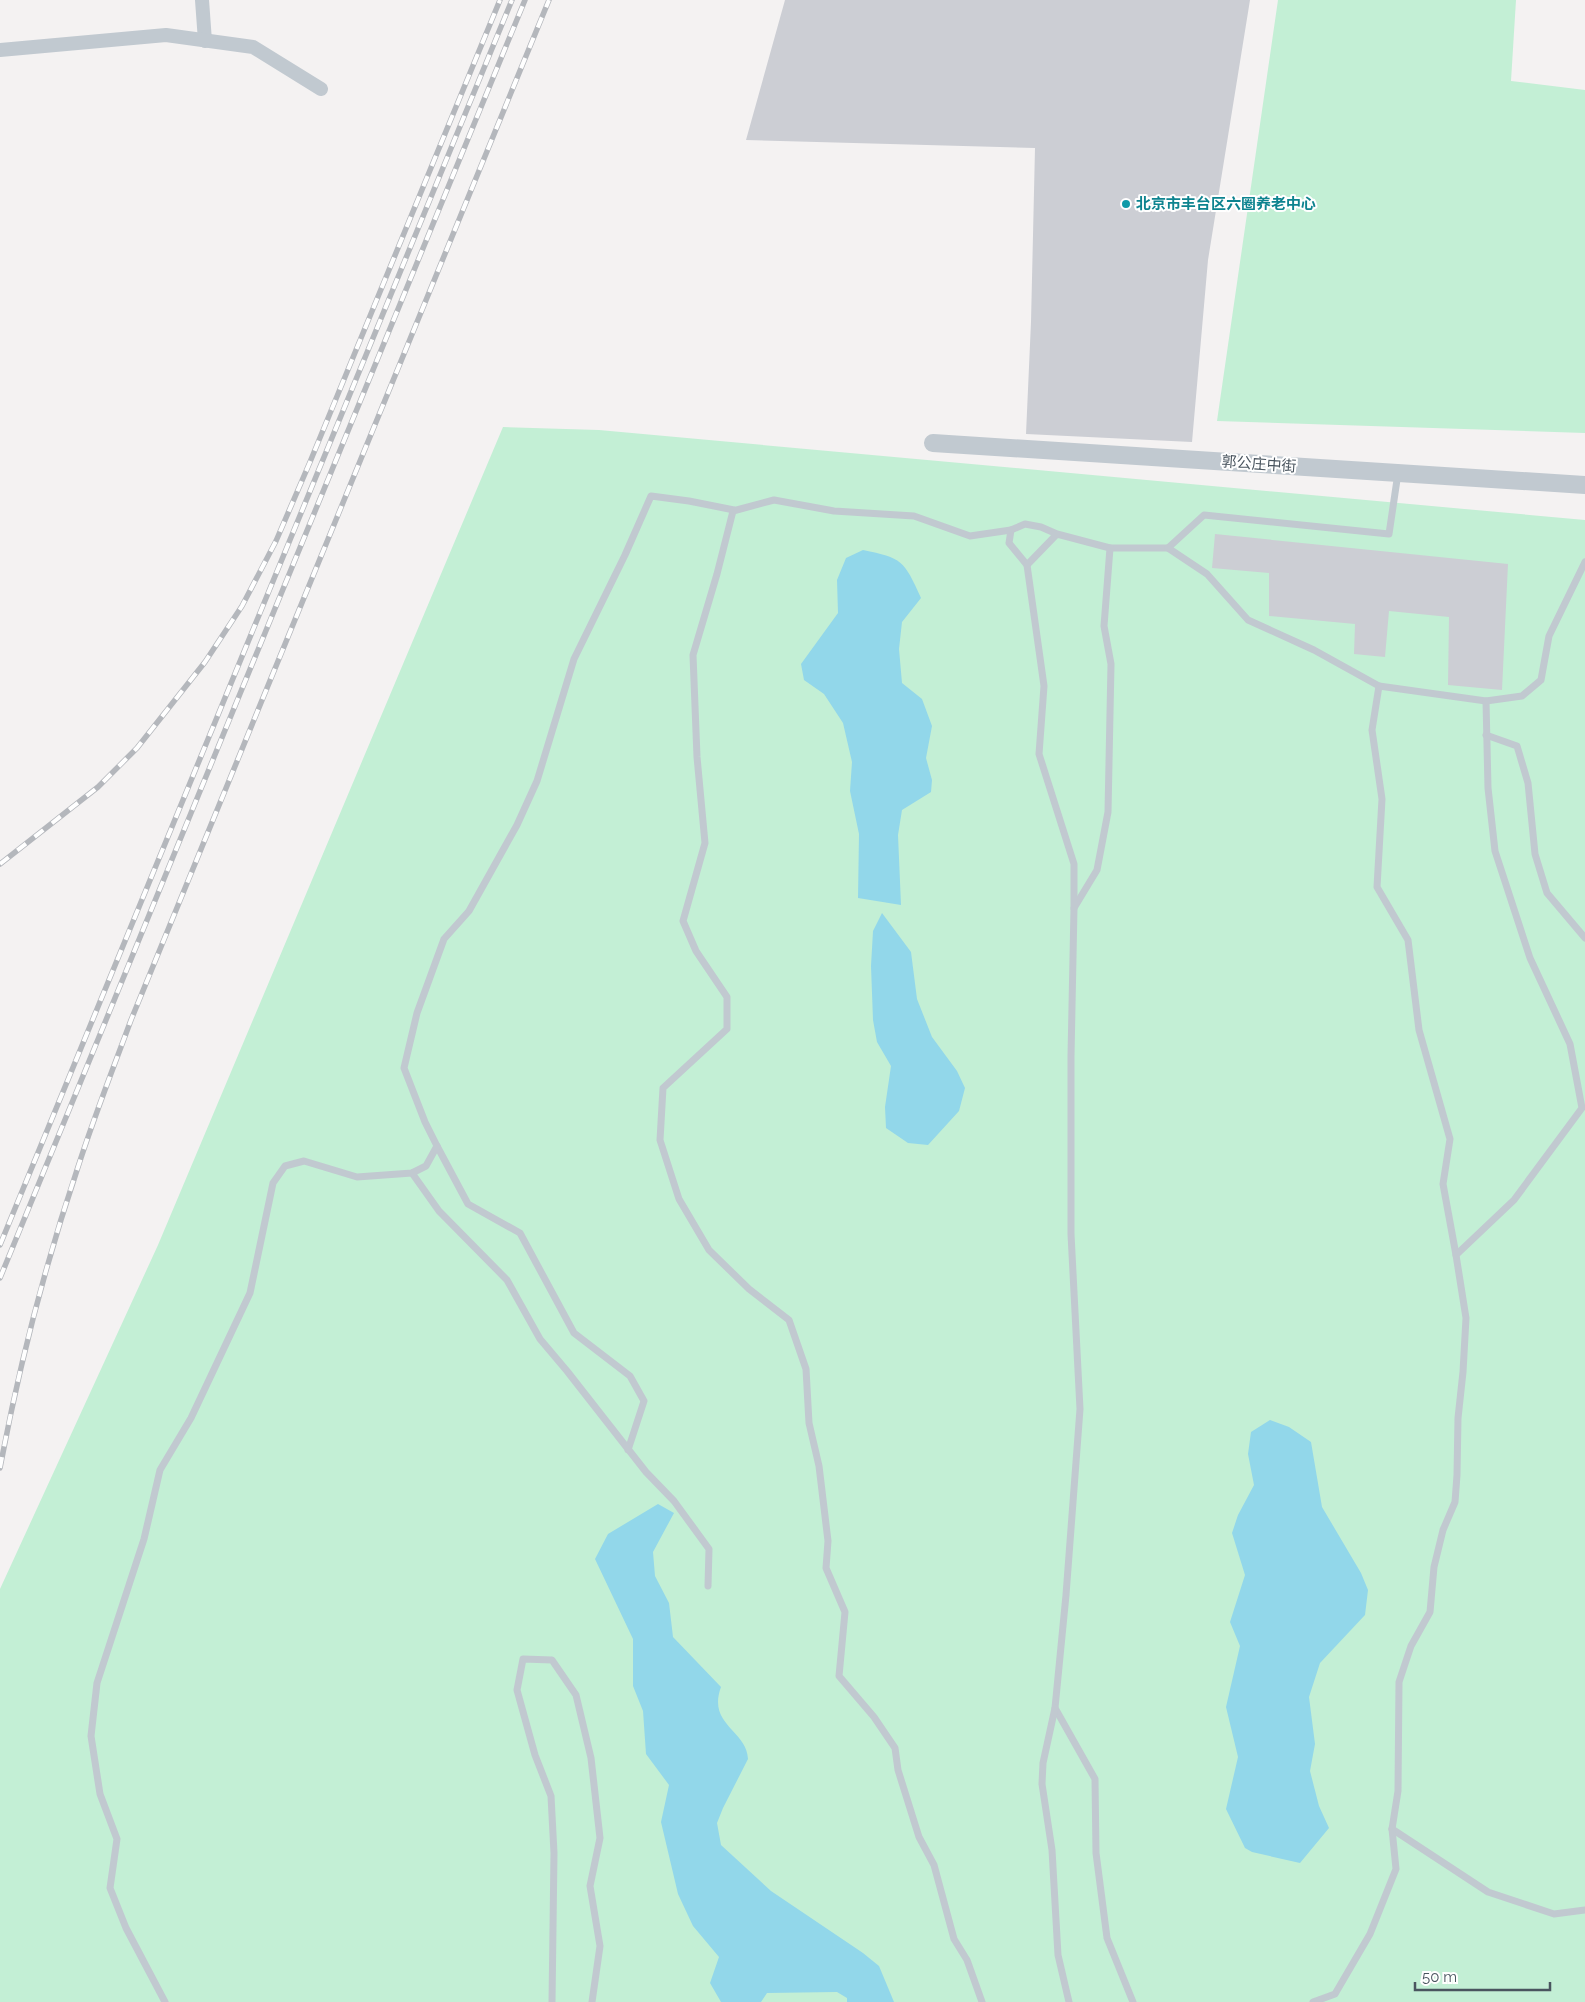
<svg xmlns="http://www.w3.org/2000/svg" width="1585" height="2002" font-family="Raleway,'Noto Sans SC',sans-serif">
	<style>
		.green { fill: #c3efd5 }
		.water { fill: #92d7ea }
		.building { fill: #ccced4 }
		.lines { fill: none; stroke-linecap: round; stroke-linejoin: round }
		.service { stroke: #c1c9d0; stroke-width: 7 }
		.minor { stroke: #c1c9d0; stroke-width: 14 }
		.tertiary { stroke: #c1c9d0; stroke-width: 18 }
		.rail-casing { stroke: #b4b7bc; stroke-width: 5.5 }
		.rail { stroke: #fff; stroke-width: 4; stroke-dasharray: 11; stroke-linecap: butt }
		.culture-dot { fill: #0f9aa8; stroke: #fff; stroke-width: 2 }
		.labels { text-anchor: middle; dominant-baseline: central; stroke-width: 4; stroke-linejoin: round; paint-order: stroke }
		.culture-label { font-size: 15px; font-weight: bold; fill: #0d838f; stroke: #fff; text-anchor: start }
		.street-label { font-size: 15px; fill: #4a555f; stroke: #fff }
	</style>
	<rect width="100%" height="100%" fill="#f4f2f2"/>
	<g class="green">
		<polygon points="1278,0 1516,0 1511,81 1585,90 1585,433 1217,421"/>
		<polygon points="503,427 599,430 1585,520 1585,2002 0,2002 0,1589 158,1245"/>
	</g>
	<g class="water">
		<path d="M863,550C902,558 904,560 921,598L902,622L899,649L902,683L922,699L932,726L926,758L932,780L931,792L902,810L898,835L901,905L858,898L859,834L850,791L852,762L843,723L824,694L804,680L801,664L838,613L837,580L846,558Z"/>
		<polygon points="882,913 911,952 917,999 932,1037 957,1071 965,1088 959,1111 928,1145 908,1143 886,1128 885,1107 891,1066 877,1042 873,1020 871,966 873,931"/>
		<polygon points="1270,1420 1289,1427 1311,1442 1322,1507 1361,1573 1368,1590 1365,1615 1320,1663 1309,1697 1315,1744 1310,1771 1319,1806 1329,1828 1300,1863 1252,1852 1245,1848 1226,1809 1238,1757 1226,1707 1240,1646 1230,1622 1245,1575 1232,1533 1238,1515 1254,1485 1248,1454 1251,1432"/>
		<path d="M658,1504L674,1513L653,1552L655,1576L669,1603L673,1637L721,1687C707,1725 747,1730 748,1759L723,1808L717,1823L721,1845L771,1891L863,1953L879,1966L894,2002H847V1998L837,1992L767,1993L761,2002H721L710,1983L719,1957L693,1926L678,1894L661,1822L669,1785L646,1754L643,1711L633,1686V1639L595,1559L608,1534Z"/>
	</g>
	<g class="building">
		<polygon points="785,0 1250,0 1208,260 1192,442 1026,434 1031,322 1035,148 746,140"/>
		<polygon points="1215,534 1508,564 1502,690 1448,685 1449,617 1389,611 1385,657 1354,654 1355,624 1269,616 1269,573 1212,568"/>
	</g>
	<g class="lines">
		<g class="service">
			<polyline points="1057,534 1027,565 1009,543 1011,530 1025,524 1041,527 1057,534 1110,548 1168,548 1204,515 1389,534 1398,473"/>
			<polyline points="1110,548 1104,626 1111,664 1108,812 1097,870 1074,908 1071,1056 1071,1234 1080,1409 1066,1595 1055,1708 1095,1779 1096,1853 1107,1938 1133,2002"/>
			<polyline points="1168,548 1207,574 1248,620 1314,650 1379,686 1486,701 1522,696 1541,680 1549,636 1585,562"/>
			<polyline points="1027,565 1044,686 1039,754 1074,864 1074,908"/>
			<polyline points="1379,686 1372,730 1382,799 1377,887 1408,940 1419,1030 1450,1139 1443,1184 1456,1255"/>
			<polyline points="1486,735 1517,746 1528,783 1535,854 1547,893 1585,938"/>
			<polyline points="437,1146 468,1204 520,1233 574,1333 630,1376 644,1401 628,1450"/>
			<polyline points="412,1173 439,1211 507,1280 540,1339 567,1371 646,1472 674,1501 709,1549 708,1586"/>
			<polyline points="1055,1708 1043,1763 1042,1784 1052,1850 1058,1955 1069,2002"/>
			<polyline points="1392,1829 1488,1892 1554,1914 1585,1910"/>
			<polyline points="165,2002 126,1928 110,1888 117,1839 100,1794 91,1736 97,1683 144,1539 160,1470 191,1418 250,1293 273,1183 285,1166 304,1161 357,1177 412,1173 426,1166 437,1146 425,1122 404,1068 417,1013 444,939 469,911 517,825 537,781 574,659 625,555 651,496 689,501 734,510"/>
			<polyline points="552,2002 554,1853 551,1796 535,1755 517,1690 523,1659 552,1660 576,1695 591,1758 600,1838 590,1886 600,1946 592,2002"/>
			<polyline points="982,2002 967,1960 954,1939 934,1865 919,1837 898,1770 895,1748 874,1717 839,1676 845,1612 826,1568 828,1541 819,1466 809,1423 806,1369 789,1320 749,1289 709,1250 679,1199 660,1140 663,1088 727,1029 727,997 696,951 683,921 705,843 697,757 693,655 717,574 733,511 774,500 834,511 914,516 970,536 1011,530"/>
			<polyline points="1313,2002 1335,1994 1370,1934 1396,1869 1392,1829 1398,1791 1399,1682 1411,1646 1430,1612 1434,1567 1443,1530 1455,1502 1457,1475 1458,1418 1463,1372 1466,1318 1456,1255 1514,1200 1582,1108 1570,1044 1530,958 1495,851 1488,788 1486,701"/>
		</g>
		<g class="minor">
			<polyline points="202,0 205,41"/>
			<polyline points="0,50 166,35 253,47 321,89"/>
		</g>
		<polyline class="tertiary" points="933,443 1585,485"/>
		<g class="rail-casing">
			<g id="rail">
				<polyline points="0,864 98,787 137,748 205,662 242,606 276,541 310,462 500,0"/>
				<polyline points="0,1245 512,0"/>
				<polyline points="0,1278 525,0"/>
				<path d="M0,1468C19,1366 45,1265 78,1167C94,1117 113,1069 131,1020L549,0"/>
			</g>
		</g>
		<use href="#rail" class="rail"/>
	</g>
	<circle class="culture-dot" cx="1126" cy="204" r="5"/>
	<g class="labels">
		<g class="culture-label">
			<text x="1136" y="204">北京市丰台区六圈养老中心</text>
		</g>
		<g class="street-label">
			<text transform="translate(1259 464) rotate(4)">郭公庄中街</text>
		</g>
	</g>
	<path d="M1415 1982v8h135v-8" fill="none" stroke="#4a555f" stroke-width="2.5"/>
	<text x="1422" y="1982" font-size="15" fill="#4a555f" stroke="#ffffff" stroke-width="4" paint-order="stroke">50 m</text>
</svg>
